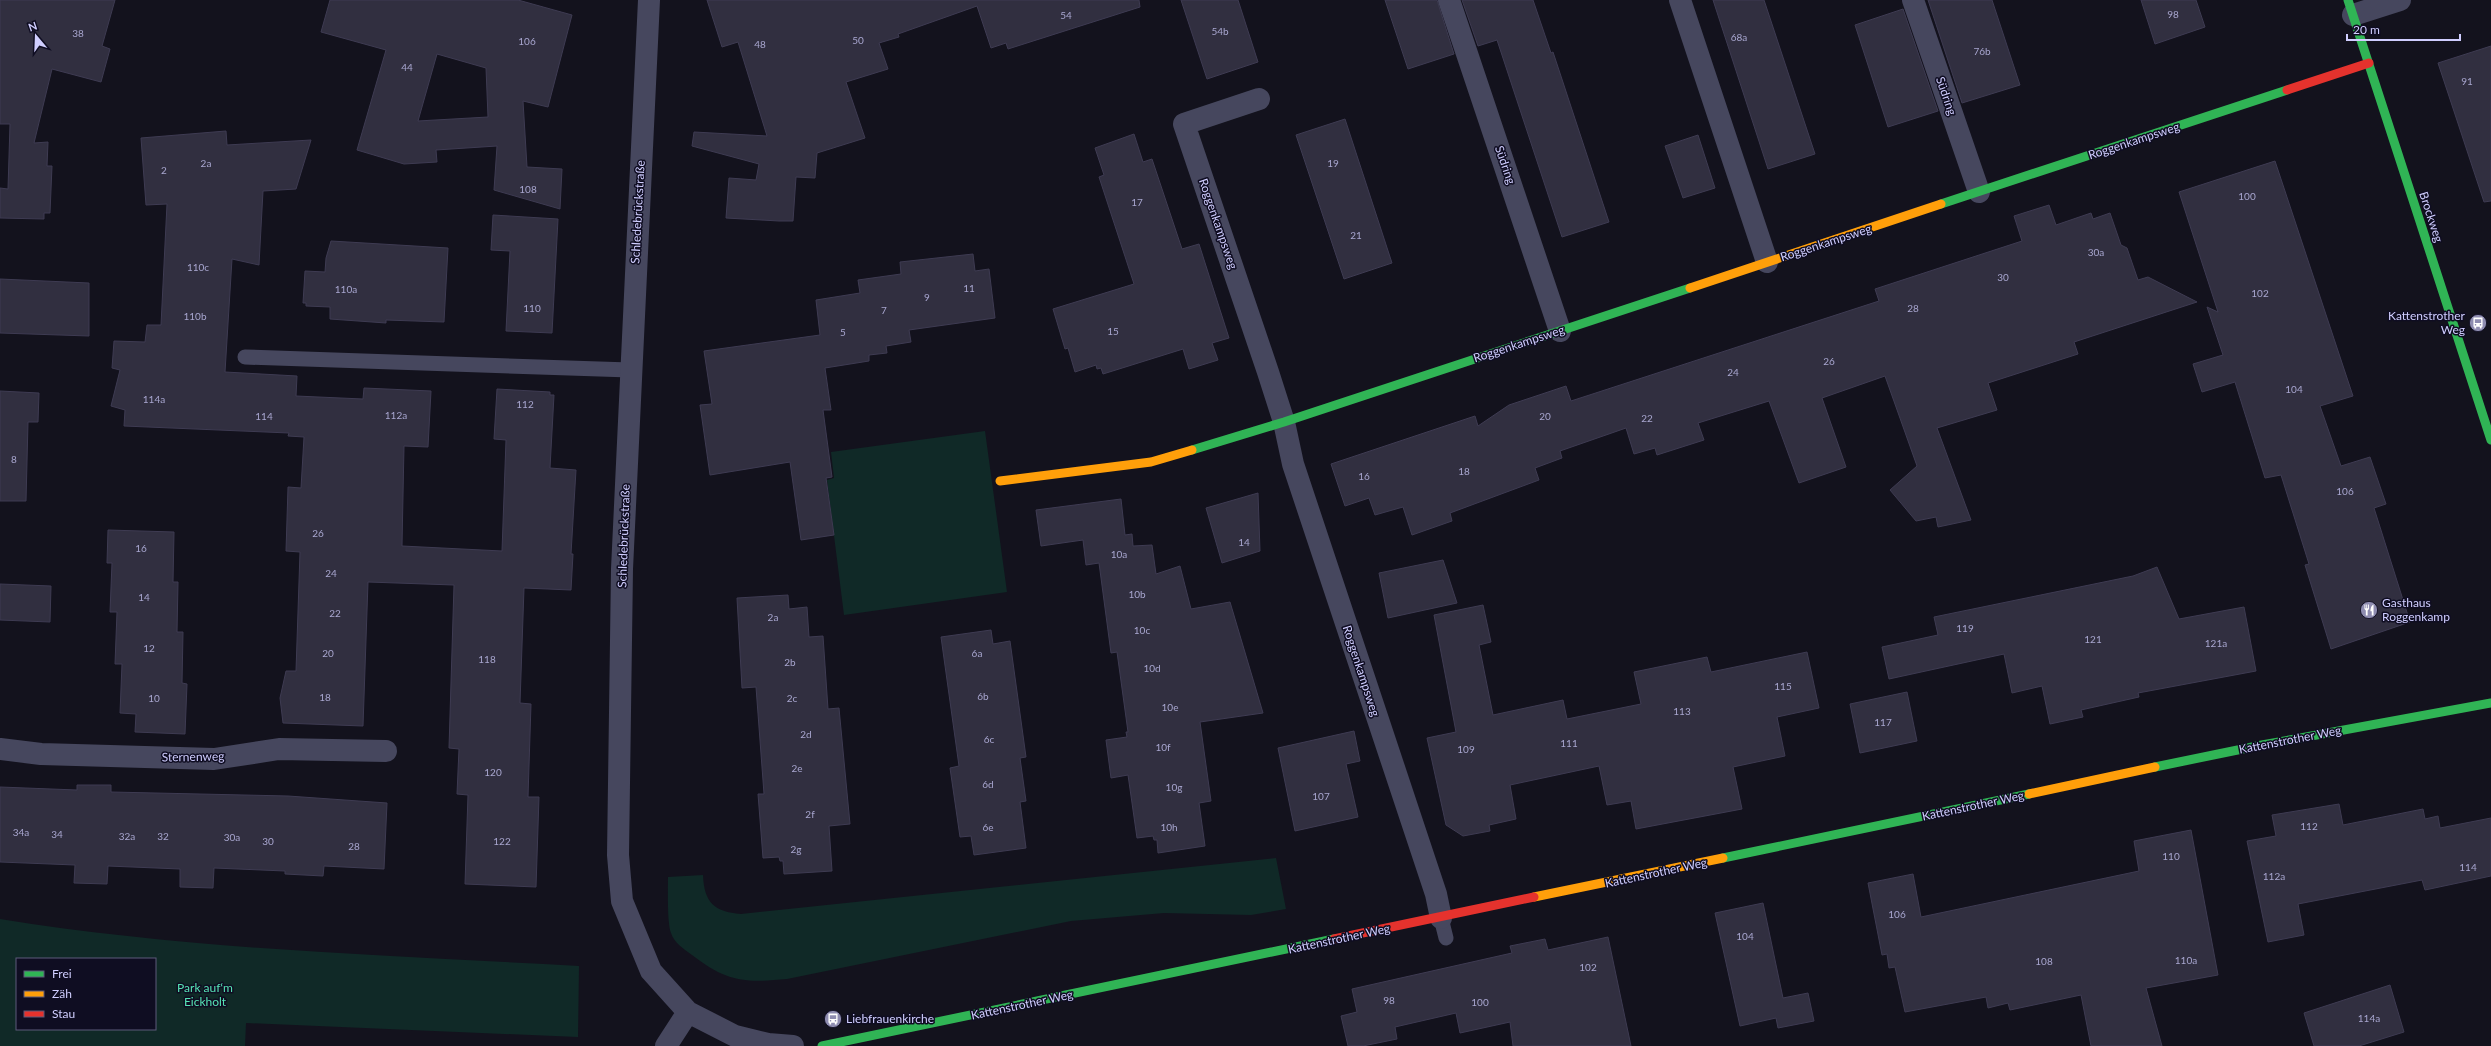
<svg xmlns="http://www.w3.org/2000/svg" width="2491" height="1046" font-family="Lato,sans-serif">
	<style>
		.green { fill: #102927; fill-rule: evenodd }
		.building { fill: #312f40; stroke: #3e3b52; fill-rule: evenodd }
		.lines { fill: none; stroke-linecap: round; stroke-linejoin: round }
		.lane { stroke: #46475e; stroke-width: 15 }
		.street { stroke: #46475e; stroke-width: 22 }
		.fast { stroke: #30b455; stroke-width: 9 }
		.slow { stroke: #ff9f0a; stroke-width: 9 }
		.jam { stroke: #e5322d; stroke-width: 9 }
		.labels { text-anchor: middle; stroke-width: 3; stroke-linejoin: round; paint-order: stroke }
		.number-label { font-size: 10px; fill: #a8a6cf }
		.street-label { font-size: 12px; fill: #d0ceff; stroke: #0f0d22 }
		.poi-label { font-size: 12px; fill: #d0ceff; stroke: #0f0d22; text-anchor: start }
		.park-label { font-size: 12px; fill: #56e3b5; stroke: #0f0d22 }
	</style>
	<rect width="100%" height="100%" fill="#13121d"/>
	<path class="green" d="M985,431L1007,592L844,615L827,480L834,478L831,452Z
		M1276,858L1286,909L1251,915L1164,913L1071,921L787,979C744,983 727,982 692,955C684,949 674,943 671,933C667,923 668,890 668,877L703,875C704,902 714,912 741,914Z
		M0,919C192,950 386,955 579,966L578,1037L246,1023L245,1046H0ZM17,959H155V1029H17Z"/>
	<path class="building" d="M0,0H115L102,46L110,49L101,82L52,69L34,143L48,142L47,166H52L50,213H44V219L0,218V188L8,189L10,124H0Z
		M330,0H518L572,15L548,107L523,101L527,167L562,169L560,209L494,190L497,146L436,150L437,162L404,164L357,150L386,50L321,32ZM437,54L486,68L488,117L418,121Z
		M707,0H1139L1140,7L1008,49L1006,43L991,48L977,6L898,34L899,37L879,43L888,69L846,82L865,138L817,153L815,178L796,177L793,221H779L726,218L729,178L756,180L759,164L692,146L694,132L767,136L738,42L722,47Z
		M1181,0H1238L1258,62L1207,79Z
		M1385,0H1437L1454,54L1408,69Z
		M1462,0H1533L1551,53L1553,52L1609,222L1562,237L1497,40L1478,46Z
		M1713,0H1764L1815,154L1768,169Z
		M1928,0H1992L2020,85L1962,103Z
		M2141,0H2196L2205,27L2155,44Z
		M1903,9L1938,111L1888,127L1855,25Z
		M2491,46V201L2484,202L2438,63Z
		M1345,119L1392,263L1344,279L1296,135Z
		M226,131L227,145L311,140L296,189L263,191L259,265L232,259L225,372L297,376L296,396L363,399L364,388L431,391L428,447L404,446L402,546L502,551L506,440L494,439L497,389L550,392V395H554L550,468L576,470L571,554H573L571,590L524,588L520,703L531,704L528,797H539L536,887L465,884L468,795L457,794L459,749L449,748L454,585L368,582L363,726L283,723L280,698L286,671H296L300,552L286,551L288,487L301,488L304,437L288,436L289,433L124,426L125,410L111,406L120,370L112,368L114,341L145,342L147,325H161L167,204L146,205L141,138Z
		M1134,134L1143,162L1152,159L1182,249L1199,244L1229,338L1212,343L1218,360L1189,369L1183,349L1103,374L1101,368L1097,369L1096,365L1075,372L1068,348L1065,349L1053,309L1134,284L1099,177L1104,175L1095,148Z
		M1698,135L1715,188L1683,198L1665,146Z
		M2275,161L2353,396L2320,406L2341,466L2370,457L2386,504L2374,508L2410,622L2331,649L2305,565L2309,564L2281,475L2265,478L2235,382L2202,392L2193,364L2223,355L2207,307L2218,312L2179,192Z
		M2049,205L2056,225L2091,213L2093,219L2110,213L2121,245L2127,248L2138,280L2148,277L2197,302L2074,342L2078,354L1988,383L1997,410L1937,428L1971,520L1938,527L1936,517L1916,521L1890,490L1917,466L1885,376L1822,398L1846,467L1799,483L1769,401L1698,423L1704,440L1657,455L1655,448L1634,454L1626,428L1560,451L1562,458L1535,468L1539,480L1450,513L1452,521L1412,535L1403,507L1375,515L1369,498L1345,506L1331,464L1475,416L1478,426L1509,405L1566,386L1571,401L1879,301L1875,289L2022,241L2014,216Z
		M493,215L558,219L552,333L506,331L510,251L491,250Z
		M331,241L448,248L444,322L386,320V323L330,319V307L306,306V303H303L305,271L325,272L326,258Z
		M973,254L975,271L989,269L995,318L909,330L911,342L886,346L887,353L869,355V361L825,368L831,410H823L832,477L826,478L834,535L801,540L790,462L710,475L700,405L712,404L704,351L820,335L816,300L860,293L858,280L901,274L900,262Z
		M0,279L89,283V336L0,333Z
		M0,391L39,393L38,422H28L26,501H0Z
		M1258,493L1260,551L1222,563L1206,508Z
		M1121,499L1125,535L1132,534L1133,546L1152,545L1156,574L1180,566L1191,609L1230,602L1263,713L1200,722L1211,801L1199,803L1205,846L1158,853L1157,840H1154L1153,836L1137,838L1128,775L1111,778L1106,740L1127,737L1126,732H1128L1117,652L1111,653L1099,563L1086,565L1083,540L1041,546L1036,510Z
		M108,530L174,532L173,582H178L177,632H183L182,683L187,684L185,734L135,732L136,714L120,713L122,664H115L117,612H110L112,563H107Z
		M1443,560L1457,603L1388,618L1379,573Z
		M2157,567L2179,619L2244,607L2256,671L2138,693L2139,697L2081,710L2083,717L2050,724L2042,686L2012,693L2004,654L1889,679L1882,647L1938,635L1934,617L2133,576Z
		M0,584L51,586L50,622L0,620Z
		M788,595L789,609L807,607L809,637L823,636L828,709L839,708L850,824L829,826L832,871L784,874L783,861H780L779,857L763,858L758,794H764L756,687L742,688L737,598Z
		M1483,605L1491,642L1479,645L1493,715L1563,700L1567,719L1641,704L1634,672L1707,657L1711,672L1807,652L1819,708L1777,717L1785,756L1733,767L1742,809L1636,829L1631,801L1607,805L1599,766L1510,785L1516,819L1489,825L1490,831L1463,836L1446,825L1427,738L1456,732L1434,615Z
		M991,630L993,644L1010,641L1026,757L1020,758L1026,801L1020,802L1026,848L974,855L971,836L960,837L950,768L959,766L941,637Z
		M1907,692L1917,741L1860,753L1850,704Z
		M1354,731L1360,761L1346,764L1358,817L1295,831L1278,748Z
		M77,785H111V792L288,796L387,803L384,869L324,866L323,876L285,874V871L214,868L213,888L180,887V869L108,866L107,884L74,883L75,865L0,862V787L77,790Z
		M2339,804L2343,825L2423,809L2425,819L2438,816L2440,828L2491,818V876L2425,890L2422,880L2298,904L2304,935L2268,942L2247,841L2276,836L2272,815Z
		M2191,830L2218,975L2146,988L2162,1046H2091L2081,995L2010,1010L2008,1003L1988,1008L1986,997L1905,1012L1895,967L1889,968L1887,954L1882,955L1868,883L1913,874L1921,917L2139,871L2134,841Z
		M1763,903L1783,998L1808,993L1814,1021L1778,1028L1776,1018L1740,1026L1715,913Z
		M1608,937L1631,1046H1513L1510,1022L1460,1033L1456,1013L1395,1027L1397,1039L1363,1046H1348L1341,1016L1357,1012L1352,989L1512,953L1510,946L1545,939L1548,950Z
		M2390,985L2404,1032L2359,1046H2314L2304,1013Z"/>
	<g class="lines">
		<path class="lane" d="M245,357L630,370
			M1441,918L1446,938"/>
		<path class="street" d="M649,0L622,569L618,855L622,901L651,971L688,1012L735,1036L768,1044L793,1046
			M1449,0L1560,331
			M1680,0L1767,262
			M1913,0L1979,192
			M2353,15L2400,0
			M1259,99L1184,124L1268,372L1284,422L1293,464L1436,894L1441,918
			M0,749L41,754L214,759L279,749L386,751
			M666,1046L688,1012"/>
		<path class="fast" d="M2348,0L2491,440
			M1941,204L2287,90
			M1192,450L1284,422L1690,288
			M2155,767L2262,745L2491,703
			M1723,858L2029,794
			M822,1046L1334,939"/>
		<path class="slow" d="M1690,288L1941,204
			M1000,481L1151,462L1192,450
			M2029,794L2155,767
			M1534,897L1723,858"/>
		<path class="jam" d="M2287,90L2369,63
			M1334,939L1534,897"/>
	</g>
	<defs>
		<symbol id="bus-disc" viewBox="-11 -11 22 22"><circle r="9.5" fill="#8e8cb0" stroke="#0f0d22"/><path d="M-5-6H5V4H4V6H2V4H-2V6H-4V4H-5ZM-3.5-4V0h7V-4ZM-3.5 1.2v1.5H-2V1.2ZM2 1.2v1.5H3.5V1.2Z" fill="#fff"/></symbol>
		<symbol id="restaurant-disc" viewBox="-11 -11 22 22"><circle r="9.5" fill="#8e8cb0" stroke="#0f0d22"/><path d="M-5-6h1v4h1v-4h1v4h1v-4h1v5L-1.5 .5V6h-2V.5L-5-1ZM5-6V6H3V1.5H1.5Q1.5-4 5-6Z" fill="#fff"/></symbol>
	</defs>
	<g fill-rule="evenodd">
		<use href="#bus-disc" x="2468" y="313" width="20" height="20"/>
		<use href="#restaurant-disc" x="2359" y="600" width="20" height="20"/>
		<use href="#bus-disc" x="823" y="1009" width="20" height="20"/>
	</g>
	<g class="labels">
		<g class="number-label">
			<text x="2173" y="18">98</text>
			<text x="1066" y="19">54</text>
			<text x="1220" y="35">54b</text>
			<text x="78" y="37">38</text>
			<text x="1739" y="41">68a</text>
			<text x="858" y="44">50</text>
			<text x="527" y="45">106</text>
			<text x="760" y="48">48</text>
			<text x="1982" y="55">76b</text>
			<text x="407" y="71">44</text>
			<text x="2467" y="85">91</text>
			<text x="206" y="167">2a</text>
			<text x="1333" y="167">19</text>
			<text x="164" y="174">2</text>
			<text x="528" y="193">108</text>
			<text x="2247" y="200">100</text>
			<text x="1137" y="206">17</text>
			<text x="1356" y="239">21</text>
			<text x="2096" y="256">30a</text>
			<text x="198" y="271">110c</text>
			<text x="2003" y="281">30</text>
			<text x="969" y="292">11</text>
			<text x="346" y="293">110a</text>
			<text x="2260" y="297">102</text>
			<text x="927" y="301">9</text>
			<text x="532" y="312">110</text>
			<text x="1913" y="312">28</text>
			<text x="884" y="314">7</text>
			<text x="195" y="320">110b</text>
			<text x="1113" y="335">15</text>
			<text x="843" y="336">5</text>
			<text x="1829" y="365">26</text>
			<text x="1733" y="376">24</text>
			<text x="2294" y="393">104</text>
			<text x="154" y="403">114a</text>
			<text x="525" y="408">112</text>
			<text x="396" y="419">112a</text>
			<text x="264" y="420">114</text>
			<text x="1545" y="420">20</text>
			<text x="1647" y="422">22</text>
			<text x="14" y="463">8</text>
			<text x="1464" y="475">18</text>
			<text x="1364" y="480">16</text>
			<text x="2345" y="495">106</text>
			<text x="318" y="537">26</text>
			<text x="1244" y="546">14</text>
			<text x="141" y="552">16</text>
			<text x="1119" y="558">10a</text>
			<text x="331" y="577">24</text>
			<text x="1137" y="598">10b</text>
			<text x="144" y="601">14</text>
			<text x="335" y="617">22</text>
			<text x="773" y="621">2a</text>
			<text x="1965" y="632">119</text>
			<text x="1142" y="634">10c</text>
			<text x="2093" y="643">121</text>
			<text x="2216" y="647">121a</text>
			<text x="149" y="652">12</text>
			<text x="328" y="657">20</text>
			<text x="977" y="657">6a</text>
			<text x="487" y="663">118</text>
			<text x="790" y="666">2b</text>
			<text x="1152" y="672">10d</text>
			<text x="1783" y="690">115</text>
			<text x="983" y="700">6b</text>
			<text x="325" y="701">18</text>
			<text x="154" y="702">10</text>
			<text x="792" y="702">2c</text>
			<text x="1170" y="711">10e</text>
			<text x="1682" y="715">113</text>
			<text x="1883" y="726">117</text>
			<text x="806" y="738">2d</text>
			<text x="989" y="743">6c</text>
			<text x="1569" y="747">111</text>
			<text x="1163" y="751">10f</text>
			<text x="1466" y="753">109</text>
			<text x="797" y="772">2e</text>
			<text x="493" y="776">120</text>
			<text x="988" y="788">6d</text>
			<text x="1174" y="791">10g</text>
			<text x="1321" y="800">107</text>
			<text x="810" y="818">2f</text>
			<text x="2309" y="830">112</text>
			<text x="988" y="831">6e</text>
			<text x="1169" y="831">10h</text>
			<text x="21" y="836">34a</text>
			<text x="57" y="838">34</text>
			<text x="127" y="840">32a</text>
			<text x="163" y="840">32</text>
			<text x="232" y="841">30a</text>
			<text x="268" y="845">30</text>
			<text x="502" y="845">122</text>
			<text x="354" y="850">28</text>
			<text x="796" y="853">2g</text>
			<text x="2171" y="860">110</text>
			<text x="2468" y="871">114</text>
			<text x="2274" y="880">112a</text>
			<text x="1897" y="918">106</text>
			<text x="1745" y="940">104</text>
			<text x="2186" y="964">110a</text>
			<text x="2044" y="965">108</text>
			<text x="1588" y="971">102</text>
			<text x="1389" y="1004">98</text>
			<text x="1480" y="1006">100</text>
			<text x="2369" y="1022">114a</text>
		</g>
		<g class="street-label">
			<text transform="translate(1946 96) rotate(71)" y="4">Südring</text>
			<text transform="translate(2134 141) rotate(-18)" y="4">Roggenkampsweg</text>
			<text transform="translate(1505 165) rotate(71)" y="4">Südring</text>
			<text transform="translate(638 212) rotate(-87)" y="4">Schledebrückstraße</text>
			<text transform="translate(2431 217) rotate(72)" y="4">Brockweg</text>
			<text transform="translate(1218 224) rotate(71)" y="4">Roggenkampsweg</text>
			<text transform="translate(1826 243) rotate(-18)" y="4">Roggenkampsweg</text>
			<text transform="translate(1519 344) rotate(-18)" y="4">Roggenkampsweg</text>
			<text transform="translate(624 536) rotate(-88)" y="4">Schledebrückstraße</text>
			<text transform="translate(1361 671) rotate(72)" y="4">Roggenkampsweg</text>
			<text transform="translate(2290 740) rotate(-11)" y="4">Kattenstrother Weg</text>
			<text transform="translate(193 757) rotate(-1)" y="4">Sternenweg</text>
			<text transform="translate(1973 806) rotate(-12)" y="4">Kattenstrother Weg</text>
			<text transform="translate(1656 873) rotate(-12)" y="4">Kattenstrother Weg</text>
			<text transform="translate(1339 939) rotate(-12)" y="4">Kattenstrother Weg</text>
			<text transform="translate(1022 1005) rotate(-12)" y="4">Kattenstrother Weg</text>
		</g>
		<g class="poi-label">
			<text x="2465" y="320" text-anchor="end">Kattenstrother<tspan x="2465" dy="14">Weg</tspan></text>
			<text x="2382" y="607">Gasthaus<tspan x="2382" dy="14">Roggenkamp</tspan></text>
			<text x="846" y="1023">Liebfrauenkirche</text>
		</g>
		<g class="park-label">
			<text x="205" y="992">Park auf‘m<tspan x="205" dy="14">Eickholt</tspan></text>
		</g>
	</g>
	<rect x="16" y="958" width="140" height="72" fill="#0f0d22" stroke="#5c5a7a"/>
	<rect x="24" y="971" width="20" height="6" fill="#30b455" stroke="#5c5a7a"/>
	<text x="52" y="978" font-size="12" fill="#d0ceff">Frei</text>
	<rect x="24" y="991" width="20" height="6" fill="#ff9f0a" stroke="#5c5a7a"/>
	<text x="52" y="998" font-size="12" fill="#d0ceff">Zäh</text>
	<rect x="24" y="1011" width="20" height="6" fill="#e5322d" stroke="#5c5a7a"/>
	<text x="52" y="1018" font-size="12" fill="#d0ceff">Stau</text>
	<g transform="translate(36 36) rotate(341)" stroke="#0f0d22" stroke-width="3" paint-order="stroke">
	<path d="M0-3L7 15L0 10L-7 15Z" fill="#d0ceff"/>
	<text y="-6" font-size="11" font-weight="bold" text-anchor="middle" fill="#d0ceff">N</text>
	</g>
	<path d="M2347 34v6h113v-6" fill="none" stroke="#d0ceff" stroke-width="2"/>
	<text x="2353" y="34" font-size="12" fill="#d0ceff" stroke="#0f0d22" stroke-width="3" paint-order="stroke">20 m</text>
</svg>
